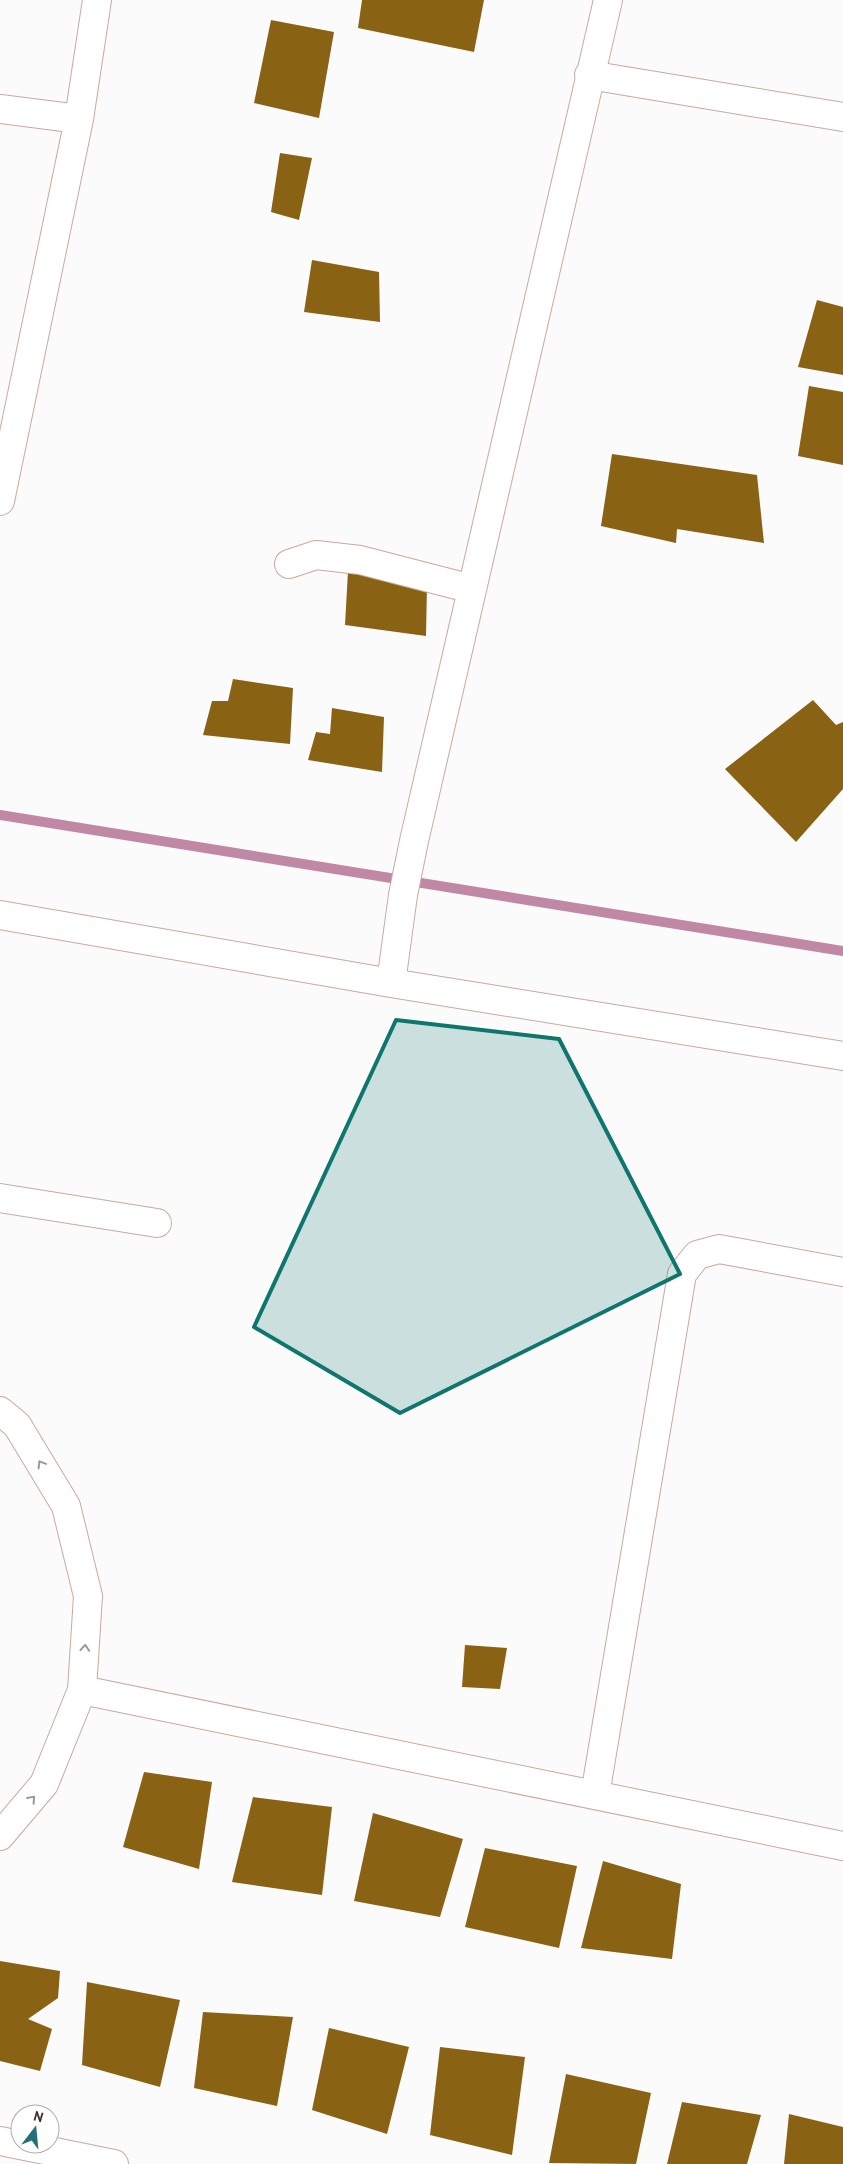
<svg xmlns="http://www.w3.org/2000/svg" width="843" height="2164" font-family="'PT Sans',sans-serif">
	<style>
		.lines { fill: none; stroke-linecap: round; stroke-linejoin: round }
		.stream { stroke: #c088a4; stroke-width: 10 }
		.building { fill: #896214 }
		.minor-casing { stroke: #c9aa9b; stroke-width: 30 }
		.minor { stroke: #fff; stroke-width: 28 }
		.oneway { stroke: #9e9895 }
		.marked { fill: #0f766e; fill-opacity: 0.2; stroke: #0f766e; stroke-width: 4; stroke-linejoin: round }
	</style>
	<rect width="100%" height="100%" fill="#fbfbfb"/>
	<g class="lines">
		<path class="stream" d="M0,815L843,951"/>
	</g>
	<path class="building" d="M362,0H484L474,52L358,28Z
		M271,20L334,32L319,118L254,103Z
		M280,153L312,158L299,220L271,212Z
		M312,260L379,272L380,322L304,312Z
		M817,300L843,307V375L798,367Z
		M809,386L843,392V465L798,456Z
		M612,454L757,475L764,543L677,529L676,543L601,526Z
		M348,571L427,586L426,636L345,625Z
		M233,679L293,688L290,744L203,735L212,701H228Z
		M813,700L836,725L843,722V789L796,842L725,769Z
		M332,708L384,717L382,772L308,760L316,732L330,734Z
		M465,1645L507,1648L500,1689L462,1687Z
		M144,1772L212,1782L199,1869L123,1847Z
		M253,1797L332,1807L322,1895L232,1882Z
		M373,1813L463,1839L440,1917L354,1901Z
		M485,1848L577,1866L559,1948L465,1927Z
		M603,1861L681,1884L672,1959L581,1948Z
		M0,1961L60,1971L58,1998L28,2019L52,2029L40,2071L0,2061Z
		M87,1982L180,2000L160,2087L82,2065Z
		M203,2012L293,2017L277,2106L194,2088Z
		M329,2028L409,2047L387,2134L312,2110Z
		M440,2047L525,2057L512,2155L430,2135Z
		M566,2074L651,2093L636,2164L549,2163Z
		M682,2102L761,2115L747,2164H667Z
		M789,2114L843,2127V2164H784Z"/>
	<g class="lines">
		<defs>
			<path id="minor" d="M589,75L843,117
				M0,109L79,119
				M0,501L79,119L97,0
				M289,564L316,555L360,560L472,589
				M0,915L391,983L843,1056
				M391,983L403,895L414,841L608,0
				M0,1198L157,1223
				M0,1411L17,1425L66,1506L88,1596L82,1690L44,1784L0,1836
				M82,1690L843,1846
				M595,1795L682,1274L697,1255L719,1249L843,1272
				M0,2141L114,2164"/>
		</defs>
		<use href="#minor" class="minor-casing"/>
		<use href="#minor" class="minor"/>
	</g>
	<defs><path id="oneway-chevron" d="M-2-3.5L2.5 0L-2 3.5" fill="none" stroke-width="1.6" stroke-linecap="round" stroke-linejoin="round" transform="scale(1.25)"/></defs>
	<g class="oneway">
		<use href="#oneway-chevron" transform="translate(41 1464) rotate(-121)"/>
		<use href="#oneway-chevron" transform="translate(85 1648) rotate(-86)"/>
		<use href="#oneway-chevron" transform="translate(32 1799) rotate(-49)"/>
	</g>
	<path class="marked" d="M396,1020L559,1039L680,1274L400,1413L254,1327Z"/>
	<g transform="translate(35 2129) rotate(16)"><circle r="24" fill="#ffffff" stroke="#b2adaa"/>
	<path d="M0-4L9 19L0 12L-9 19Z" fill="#256f78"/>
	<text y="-8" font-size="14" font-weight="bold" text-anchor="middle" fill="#3e312b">N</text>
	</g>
</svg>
